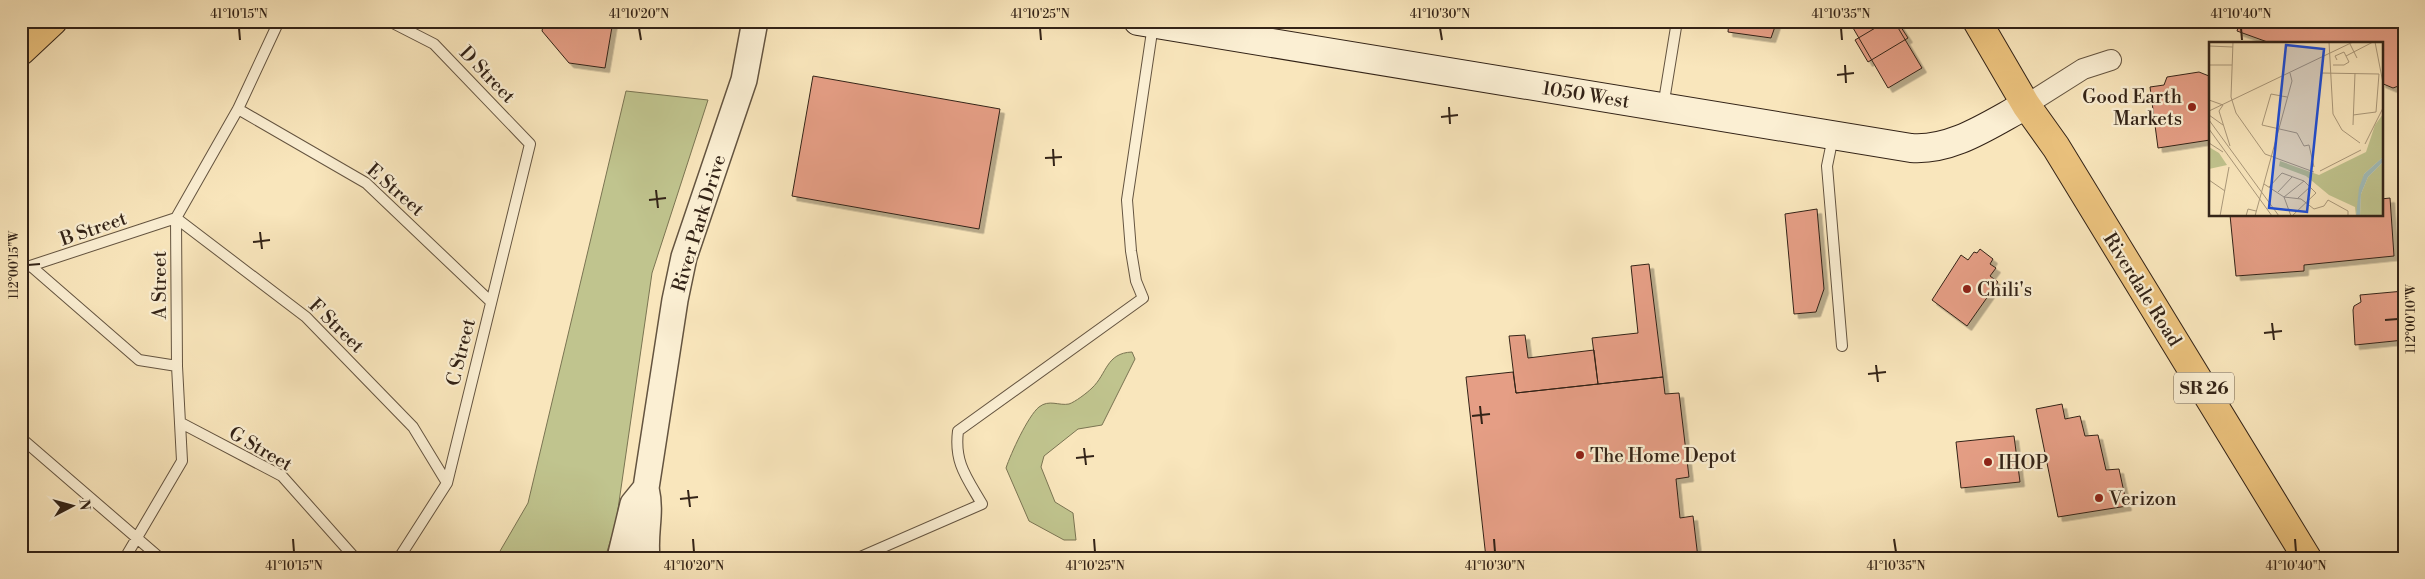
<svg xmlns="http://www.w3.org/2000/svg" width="2425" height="579" font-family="'Libre Bodoni',serif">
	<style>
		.green { fill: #c0c48e; stroke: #7a7452 }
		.building { fill: #e59e85; stroke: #332317; filter: url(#shadow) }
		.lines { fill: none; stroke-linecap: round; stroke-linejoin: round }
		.service-casing { stroke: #645440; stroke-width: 12 }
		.minor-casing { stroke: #645440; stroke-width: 22 }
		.tertiary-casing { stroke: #645440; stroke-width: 28 }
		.secondary-casing { stroke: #332317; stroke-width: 30 }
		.primary-casing { stroke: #332317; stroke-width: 30 }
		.motorway-casing { stroke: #332317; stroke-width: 30 }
		.service { stroke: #fbefd3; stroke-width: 10 }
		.minor { stroke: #fbefd3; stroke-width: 20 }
		.tertiary { stroke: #fbefd3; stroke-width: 25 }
		.secondary { stroke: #fbefd3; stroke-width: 28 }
		.primary { stroke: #ecc37e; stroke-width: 28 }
		.motorway { stroke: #ecc37e; stroke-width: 28 }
		.ticks { fill: none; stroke: #332317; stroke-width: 2 }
		.poi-dot { fill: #8f2418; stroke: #fbefd3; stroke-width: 2 }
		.labels { text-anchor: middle; stroke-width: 4.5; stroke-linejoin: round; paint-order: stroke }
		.shield { fill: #fbefd3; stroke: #6f604f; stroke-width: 1 }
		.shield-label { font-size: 18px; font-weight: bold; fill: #332317 }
		.street-label { font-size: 19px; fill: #332317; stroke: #fbefd3 }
		.poi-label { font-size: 19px; fill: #332317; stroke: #fbefd3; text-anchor: start }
		.inset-road { fill: none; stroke: #aa987a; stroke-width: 1 }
		.view { fill: #1d4ed8; fill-opacity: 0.15; stroke: #1d4ed8; stroke-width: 2.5 }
		.inset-edge { fill: none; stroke: #332317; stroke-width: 2.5 }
		.neatline { fill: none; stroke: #332317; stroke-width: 2 }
		.ticks-label { font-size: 12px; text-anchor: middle; fill: #332317 }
	</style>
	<defs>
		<filter id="shadow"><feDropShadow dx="4.5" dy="4.5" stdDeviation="0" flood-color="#0004"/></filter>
	</defs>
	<rect width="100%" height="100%" fill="#f9e6bc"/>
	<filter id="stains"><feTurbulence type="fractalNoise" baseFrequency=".004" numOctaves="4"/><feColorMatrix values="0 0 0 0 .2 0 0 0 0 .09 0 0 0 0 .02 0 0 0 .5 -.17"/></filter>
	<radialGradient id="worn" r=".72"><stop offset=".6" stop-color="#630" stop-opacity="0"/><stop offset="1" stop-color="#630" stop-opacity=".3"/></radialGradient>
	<path class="green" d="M626,91L708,100L652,273L616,523L605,558H496L528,503Z
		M1132,352L1135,359L1102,425L1078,429L1044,456L1041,467L1055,502L1073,513L1076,540H1064L1029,521L1006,468C1011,453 1028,416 1039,407C1049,399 1059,406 1069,404C1075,402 1087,393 1092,388C1107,374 1106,353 1132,352Z"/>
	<path class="building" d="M544,21H613L605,68L569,63L542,31Z
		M1729,21H1777L1771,38L1728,32Z
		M1849,21H1894L1922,68L1888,88Z
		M1887,21H1897L1908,38L1868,62L1855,40Z
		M2240,21H2404V84L2393,88L2381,83V44H2273L2237,31Z
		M2199,72L2209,76L2210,80V140L2158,148L2150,87L2164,85L2167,77Z
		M813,76L1000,109L979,229L792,196Z
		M2390,198L2394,256L2304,265V271L2236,276L2230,215H2381V199Z
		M1817,209L1824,289L1816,312L1794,314L1785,214Z
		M1980,249L1993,259L1990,264L1996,268L1990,276L1998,282L1967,326L1932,300L1961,255L1968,260L1974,252L1977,253Z
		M1649,264L1663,377L1598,384L1592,338L1638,333L1631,266Z
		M2404,291V340L2355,345L2353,310L2354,306L2361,302L2360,295Z
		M1525,335L1528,358L1594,350L1598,384L1516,393L1509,336Z
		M1513,372L1516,393L1663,377L1665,394L1679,393L1689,477L1676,479L1680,518L1693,516L1698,558H1486L1466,377Z
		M2062,404L2065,419L2080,416L2085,436L2098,435L2106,470L2119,469L2127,506L2058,517L2036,409Z
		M2014,436L2020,482L1961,488L1956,442Z"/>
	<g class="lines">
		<defs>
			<path id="service" d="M389,21L434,44L530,144L447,483L399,558
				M1663,107L1677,21
				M238,109L366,183L490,301
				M1833,137L1827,166L1842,346
				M32,267L139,360L177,366
				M21,269L176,218L306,317L413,427L447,483
				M181,423L282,476L355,558
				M21,438L160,558
				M125,558L182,461L177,366L176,218L238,109L279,21
				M858,558L982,504C967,478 954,463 958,431L1143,298L1136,281L1131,251L1127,200L1153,25"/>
			<path id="minor" d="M2026,105L2083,69L2111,60"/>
			<path id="tertiary" d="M620,558L633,504L646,488
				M647,558C644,531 652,515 646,488L675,300L684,257L744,80L755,21"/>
			<path id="secondary" d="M1138,21L1911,148C1953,151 1990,124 2026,105"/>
			<path id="primary" d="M1977,21L2026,105L2056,147L2307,558"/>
			<path id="motorway" d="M21,51L53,21"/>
		</defs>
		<use href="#service" class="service-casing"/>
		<use href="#minor" class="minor-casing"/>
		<use href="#tertiary" class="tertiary-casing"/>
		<use href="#secondary" class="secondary-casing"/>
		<use href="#primary" class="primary-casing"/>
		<use href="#motorway" class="motorway-casing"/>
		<use href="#service" class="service"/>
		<use href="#minor" class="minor"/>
		<use href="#tertiary" class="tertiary"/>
		<use href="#secondary" class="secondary"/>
		<use href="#primary" class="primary"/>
		<use href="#motorway" class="motorway"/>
	</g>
	<path class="ticks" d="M239,28L240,40M639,28L641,40M1040,28L1041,40M1440,28L1442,40M1841,28L1842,40M2241,28L2242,40M1845,65L1846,83M1837,75L1854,73M1449,107L1450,124M1441,117L1458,115M1053,149L1054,166M1045,158L1062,157M656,190L658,208M649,200L666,198M260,232L262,249M253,242L270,240M28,265L40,264M2385,320L2398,319M2272,323L2274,340M2264,333L2282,331M1876,365L1878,382M1868,374L1886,372M1480,406L1482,424M1472,416L1490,414M1084,448L1086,465M1076,458L1094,456M688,490L690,507M680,499L698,497M293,539L294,552M693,539L694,552M1094,539L1095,552M1494,539L1495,552M1894,539L1896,552M2295,539L2296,552"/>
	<g class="poi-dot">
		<circle cx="2192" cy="107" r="5"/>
		<circle cx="1967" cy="289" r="5"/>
		<circle cx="1580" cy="455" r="5"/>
		<circle cx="1988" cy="462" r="5"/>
		<circle cx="2099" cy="498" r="5"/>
	</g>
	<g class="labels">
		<rect class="shield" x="2174" y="372.5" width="60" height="31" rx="4"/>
		<g class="shield-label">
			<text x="2204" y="394">SR 26</text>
		</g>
		<g class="street-label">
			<text transform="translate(488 74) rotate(46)" y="7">D Street</text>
			<text transform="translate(1586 94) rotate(9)" y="7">1050 West</text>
			<text transform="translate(396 189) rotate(41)" y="7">E Street</text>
			<text transform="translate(698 223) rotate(-73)" y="7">River Park Drive</text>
			<text transform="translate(93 228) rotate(-19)" y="7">B Street</text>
			<text transform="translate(159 285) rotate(-90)" y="7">A Street</text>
			<text transform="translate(2143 289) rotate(58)" y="7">Riverdale Road</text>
			<text transform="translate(337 325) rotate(44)" y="7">F Street</text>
			<text transform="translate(460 352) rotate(-76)" y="7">C Street</text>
			<text transform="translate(261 448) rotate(30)" y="7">G Street</text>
		</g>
		<g class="poi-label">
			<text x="2182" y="103" text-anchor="end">Good Earth<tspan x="2182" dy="22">Markets</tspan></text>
			<text x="1977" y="296">Chili's</text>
			<text x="1590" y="462">The Home Depot</text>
			<text x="1998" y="469">IHOP</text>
			<text x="2109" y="505">Verizon</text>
		</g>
	</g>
	<g transform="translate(2209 42)">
		<rect width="174" height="174" fill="#f9e6bc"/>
		<path d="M174,72V115L155,132L147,174L146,165L120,153L97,134L70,124L71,119L110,133L157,110L166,83ZM0,105L10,111L18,123L0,127ZM174,120V174H151L152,152L159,135Z" fill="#c0c48e"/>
		<path d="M174,115V120L159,135L152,152L151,174H147L150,146L155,132Z" fill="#a1bdba"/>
		<path class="inset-road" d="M24,0L22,55L27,71L56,112L105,130M35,0H55M120,0L124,72L133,88L151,101M166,0L174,41M141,2L148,16M0,4L24,5M137,14L164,0M0,23H23M124,23H135L140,20L135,10L126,14L128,18M112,31L170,32L167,70L144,73M78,55L62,52L53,83L88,91L95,104L100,103L105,125M0,58L14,63L10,69L21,104M0,69L144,0M0,73L14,83M0,78L70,174M144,83L146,31M0,87L63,174M0,101L14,110M156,102L174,66M111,129L152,108M0,138L16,149M55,142L75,155L92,157L105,167L115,164L119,158L139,169V174M60,145L73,131L95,139L107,151L83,174M69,150L83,135M89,156L102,144M11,174L20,125M37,174L39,167L47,169M46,174L83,39L81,31M82,174L75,155L95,139"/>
		<path class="view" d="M77,3L115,7L98,170L60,166Z"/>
		<rect width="174" height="174" class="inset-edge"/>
	</g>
	<rect width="2425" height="579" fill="none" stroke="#f9e6bc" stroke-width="55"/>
	<g transform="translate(72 506) rotate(84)" stroke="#fbefd3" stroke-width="4" paint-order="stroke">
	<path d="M0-4L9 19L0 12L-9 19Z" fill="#332317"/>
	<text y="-8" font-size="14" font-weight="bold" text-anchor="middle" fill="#332317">N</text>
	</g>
	<rect x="28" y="28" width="2370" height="524" class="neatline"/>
	<g class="ticks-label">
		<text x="239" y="18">41°10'15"N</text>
		<text x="639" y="18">41°10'20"N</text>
		<text x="1040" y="18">41°10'25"N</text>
		<text x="1440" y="18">41°10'30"N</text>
		<text x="1841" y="18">41°10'35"N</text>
		<text x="2241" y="18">41°10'40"N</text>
		<text transform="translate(14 265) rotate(-90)" y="4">112°00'15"W</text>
		<text transform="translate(2411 319) rotate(-90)" y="4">112°00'10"W</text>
		<text x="294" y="570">41°10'15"N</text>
		<text x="694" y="570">41°10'20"N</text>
		<text x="1095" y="570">41°10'25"N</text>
		<text x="1495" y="570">41°10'30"N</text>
		<text x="1896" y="570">41°10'35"N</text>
		<text x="2296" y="570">41°10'40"N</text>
	</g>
	<rect width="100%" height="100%" filter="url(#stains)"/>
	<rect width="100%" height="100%" fill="url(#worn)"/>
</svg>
